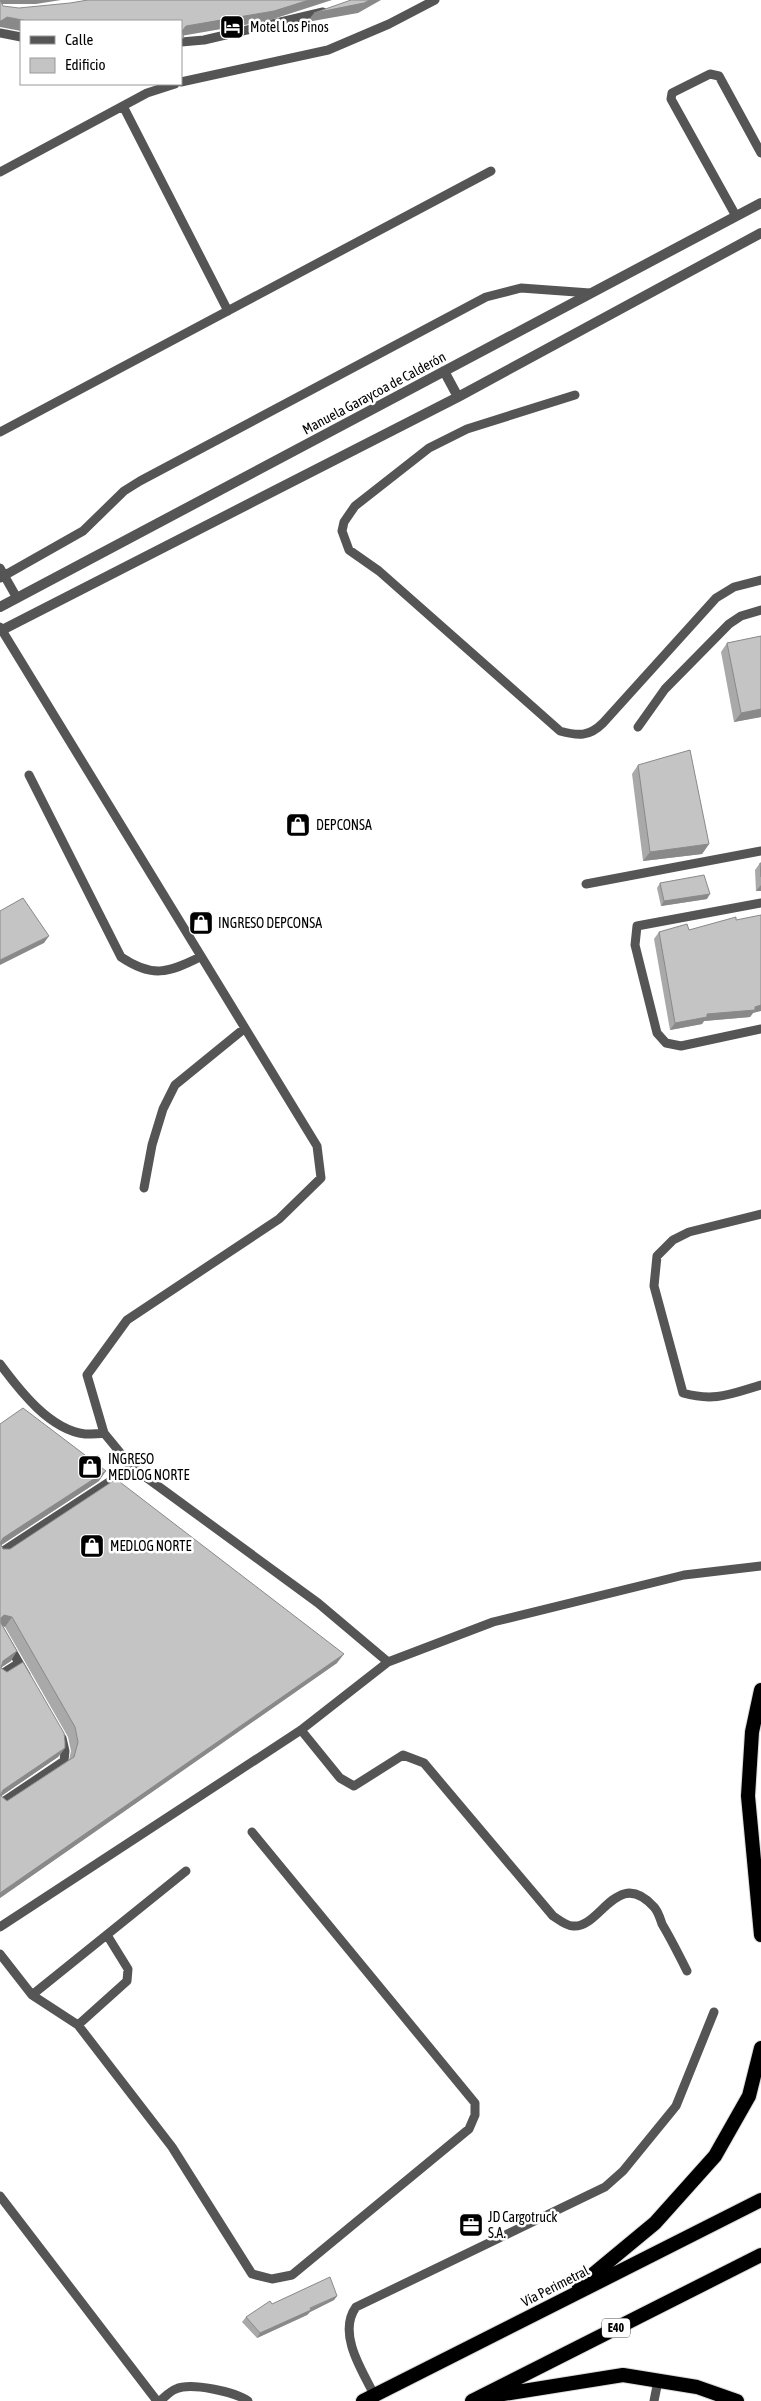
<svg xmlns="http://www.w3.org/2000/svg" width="761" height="2401" font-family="'Asap Condensed',sans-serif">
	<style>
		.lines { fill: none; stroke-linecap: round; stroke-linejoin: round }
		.trunk-casing { stroke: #dbdbdb; stroke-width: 16 }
		.service { stroke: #555; stroke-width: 9 }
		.tertiary { stroke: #555; stroke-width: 10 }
		.trunk { stroke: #000; stroke-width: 14 }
		.wall { fill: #a9a9a9; fill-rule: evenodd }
		.shaded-wall { fill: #898989 }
		.building { fill: #c4c4c4; stroke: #898989; fill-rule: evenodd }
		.labels { text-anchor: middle; stroke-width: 5; stroke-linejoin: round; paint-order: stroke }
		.shield { fill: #fff; stroke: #4c4c4c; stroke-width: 1 }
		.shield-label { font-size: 12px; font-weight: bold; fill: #000 }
		.poi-label { font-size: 14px; fill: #000; stroke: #fff; text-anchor: start }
		.street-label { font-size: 14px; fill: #000; stroke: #fff }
	</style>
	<rect width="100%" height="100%" fill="#fff"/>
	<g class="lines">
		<defs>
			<path id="trunk" d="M761,1690L752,1732L748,1796L761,1935
				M579,2286L655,2223L715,2156L749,2096L761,2048
				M491,2396L623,2375L697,2387L737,2401
				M363,2401L761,2200
				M472,2401L761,2255"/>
		</defs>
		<use href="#trunk" class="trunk-casing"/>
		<path class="service" d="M0,33L21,37
			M181,42L204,40L323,12
			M181,82L328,50L389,24L435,0
			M124,108L228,311
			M0,172L147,93L175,84
			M736,216L671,99L672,93L710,74L719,76L761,153
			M575,395L467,429L429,448L355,506L344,522L342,531L349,550L379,571L560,731C578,736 589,737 603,723L716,598L734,587L761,580
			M0,432L491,171
			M0,568L17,598
			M0,578L83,531L124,491L140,481L486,297L521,288L590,293
			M0,627L317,1146L321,1178L279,1219L127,1320L87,1375L104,1433L132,1467L318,1603L388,1662
			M638,727L665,689L729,624L741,616L761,610
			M29,775L121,957C152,978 168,973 200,957
			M586,884L761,851
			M761,903L637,926L635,945L657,1033L666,1043L681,1046L761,1029
			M144,1188L152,1145L163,1109L175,1085L245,1028
			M761,1214L689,1232L673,1240L657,1256L654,1286L683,1393C715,1402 730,1394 761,1385
			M0,1364C20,1391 50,1430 85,1434C91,1434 98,1434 104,1433
			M0,1553L132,1467
			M0,1630L26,1675
			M0,1675L19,1663
			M301,1730L340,1778L354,1786L403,1755L424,1763L553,1916C558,1919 566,1926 573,1926C600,1929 617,1866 654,1907C658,1911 660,1918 662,1924C671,1939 679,1955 687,1971
			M0,1804L64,1761L65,1751L62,1738
			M0,1927L301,1730L388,1662L493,1622L684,1575L761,1566
			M0,1954L32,1995L78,2025L172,2147L252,2274L272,2279L292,2275L469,2129L475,2115V2103L252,1832
			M32,1995L186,1871
			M78,2025L127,1981L128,1969L107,1935
			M0,2196L157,2401
			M375,2396C362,2371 337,2333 356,2307L605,2187L623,2171L676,2106L714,2012
			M160,2401C165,2397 170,2391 176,2389C191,2382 235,2392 248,2401
			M654,2401L658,2381"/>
		<path class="tertiary" d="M444,371L458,397
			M0,607L761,203
			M0,631L458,397L761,233"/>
		<use href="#trunk" class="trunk"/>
	</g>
	<path class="wall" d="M761,636V717L734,722L721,652L727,643Z
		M638,765L709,844L702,854L643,861L632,774Z
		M760,863H761V891H756L755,870Z
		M660,883L707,899L661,906L657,888Z
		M689,930L753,1013L750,1017L704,1021L702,1024L670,1030L654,939L659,932Z
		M0,1424L99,1481L1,1545L3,1549L337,1663L0,1898ZM3,1626L5,1627L68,1737L71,1751L69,1760L7,1801L1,1796L58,1757L65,1748L1,1668L2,1667L11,1661Z
		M337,2296L334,2300L310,2312L307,2315L257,2338L242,2322L246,2317L272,2304Z"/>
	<path class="shaded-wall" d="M0,0H61L36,4H0Z
		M309,0H332L267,21L181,36V31L186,26Z
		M370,0H381L358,13L307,22L314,13Z
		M7,17L28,21H21V31L0,27V21Z
		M761,709V717L734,722L741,713Z
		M709,844L702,854L643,861L650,852Z
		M761,885V891H756Z
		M710,894L707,899L661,906L664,901Z
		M49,936L44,943L0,965V960Z
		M761,1005V1011L753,1013L750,1017L704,1021L702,1024L670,1030L675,1023L707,1014Z
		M106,1471L99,1481L0,1546V1543L3,1538Z
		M4,1615L12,1617L5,1627L0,1625V1619Z
		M17,1651L11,1661L0,1668L3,1661Z
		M344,1654L337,1663L0,1898V1893Z
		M65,1748L58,1757L0,1797L3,1790Z
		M337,2296L334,2300L310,2312L307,2315L257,2338L260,2333Z"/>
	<path class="building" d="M0,0L3,6L19,8L70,3L88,0H309L274,11L186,26L182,31L184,38H181V21H28L7,17L1,21H0Z
		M351,0H370L364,3L314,13Z
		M761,636V709L741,713L727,643Z
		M690,750L709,844L650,852L638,765Z
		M760,863H761V877Z
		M704,875L710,894L664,901L660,883Z
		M23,898L49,936L0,960V911Z
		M761,915V1005L755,1007V1010L707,1014V1017L675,1023L659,932L687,924L689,930L736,917V920Z
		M23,1408L106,1471L3,1538L0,1543L3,1549H10L116,1479L344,1654L0,1893V1424ZM4,1615L12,1617L75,1727L78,1742L74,1757L7,1801L0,1795L3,1790L65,1748V1742L64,1733L23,1662L7,1672L1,1668L3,1661L17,1651L1,1623V1618Z
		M330,2277L337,2296L310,2308L311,2310L260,2333L246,2317L270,2301L272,2304Z"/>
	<defs>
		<symbol id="hotel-square" viewBox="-11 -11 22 22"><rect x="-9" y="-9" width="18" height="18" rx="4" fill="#000" stroke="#fff"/><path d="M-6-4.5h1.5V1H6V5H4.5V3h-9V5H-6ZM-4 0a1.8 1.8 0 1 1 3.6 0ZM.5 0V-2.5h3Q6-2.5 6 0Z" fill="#fff"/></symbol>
		<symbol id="shop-square" viewBox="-11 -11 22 22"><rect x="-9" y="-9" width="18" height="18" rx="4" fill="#000" stroke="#fff"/><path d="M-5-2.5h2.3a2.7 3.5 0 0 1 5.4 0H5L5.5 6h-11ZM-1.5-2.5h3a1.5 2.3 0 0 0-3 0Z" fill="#fff"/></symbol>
		<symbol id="office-square" viewBox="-11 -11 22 22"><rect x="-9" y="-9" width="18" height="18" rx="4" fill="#000" stroke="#fff"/><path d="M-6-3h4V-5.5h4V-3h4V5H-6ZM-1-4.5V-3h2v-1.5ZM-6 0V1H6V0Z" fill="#fff"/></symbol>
	</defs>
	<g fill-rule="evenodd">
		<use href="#hotel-square" x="218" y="13" width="28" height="28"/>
		<use href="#shop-square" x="284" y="811" width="28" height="28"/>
		<use href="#shop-square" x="187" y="909" width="28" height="28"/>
		<use href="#shop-square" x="76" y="1453" width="28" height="28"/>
		<use href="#shop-square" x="78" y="1532" width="28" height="28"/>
		<use href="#office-square" x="457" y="2211" width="28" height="28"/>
	</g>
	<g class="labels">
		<rect class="shield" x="602" y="2318.5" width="28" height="19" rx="4"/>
		<g class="shield-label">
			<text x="616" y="2332">E40</text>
		</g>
		<g class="poi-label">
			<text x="250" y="32">Motel Los Pinos</text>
			<text x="316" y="830">DEPCONSA</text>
			<text x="218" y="928">INGRESO DEPCONSA</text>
			<text x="108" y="1464">INGRESO<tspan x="108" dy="16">MEDLOG NORTE</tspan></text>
			<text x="110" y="1551">MEDLOG NORTE</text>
			<text x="488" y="2222">JD Cargotruck<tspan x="488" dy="16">S.A.</tspan></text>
		</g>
		<g class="street-label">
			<text transform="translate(374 393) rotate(-28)" y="5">Manuela Garaycoa de Calderón</text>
			<text transform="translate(555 2286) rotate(-27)" y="5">Vía Perimetral</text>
		</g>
	</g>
	<rect x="20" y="20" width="162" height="65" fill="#ffffff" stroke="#999999"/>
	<rect x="30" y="36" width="25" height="8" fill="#555555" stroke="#999999"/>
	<text x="65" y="45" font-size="15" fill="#000000">Calle</text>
	<rect x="30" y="58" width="25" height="15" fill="#c4c4c4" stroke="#999999"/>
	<text x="65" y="70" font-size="15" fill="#000000">Edificio</text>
</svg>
